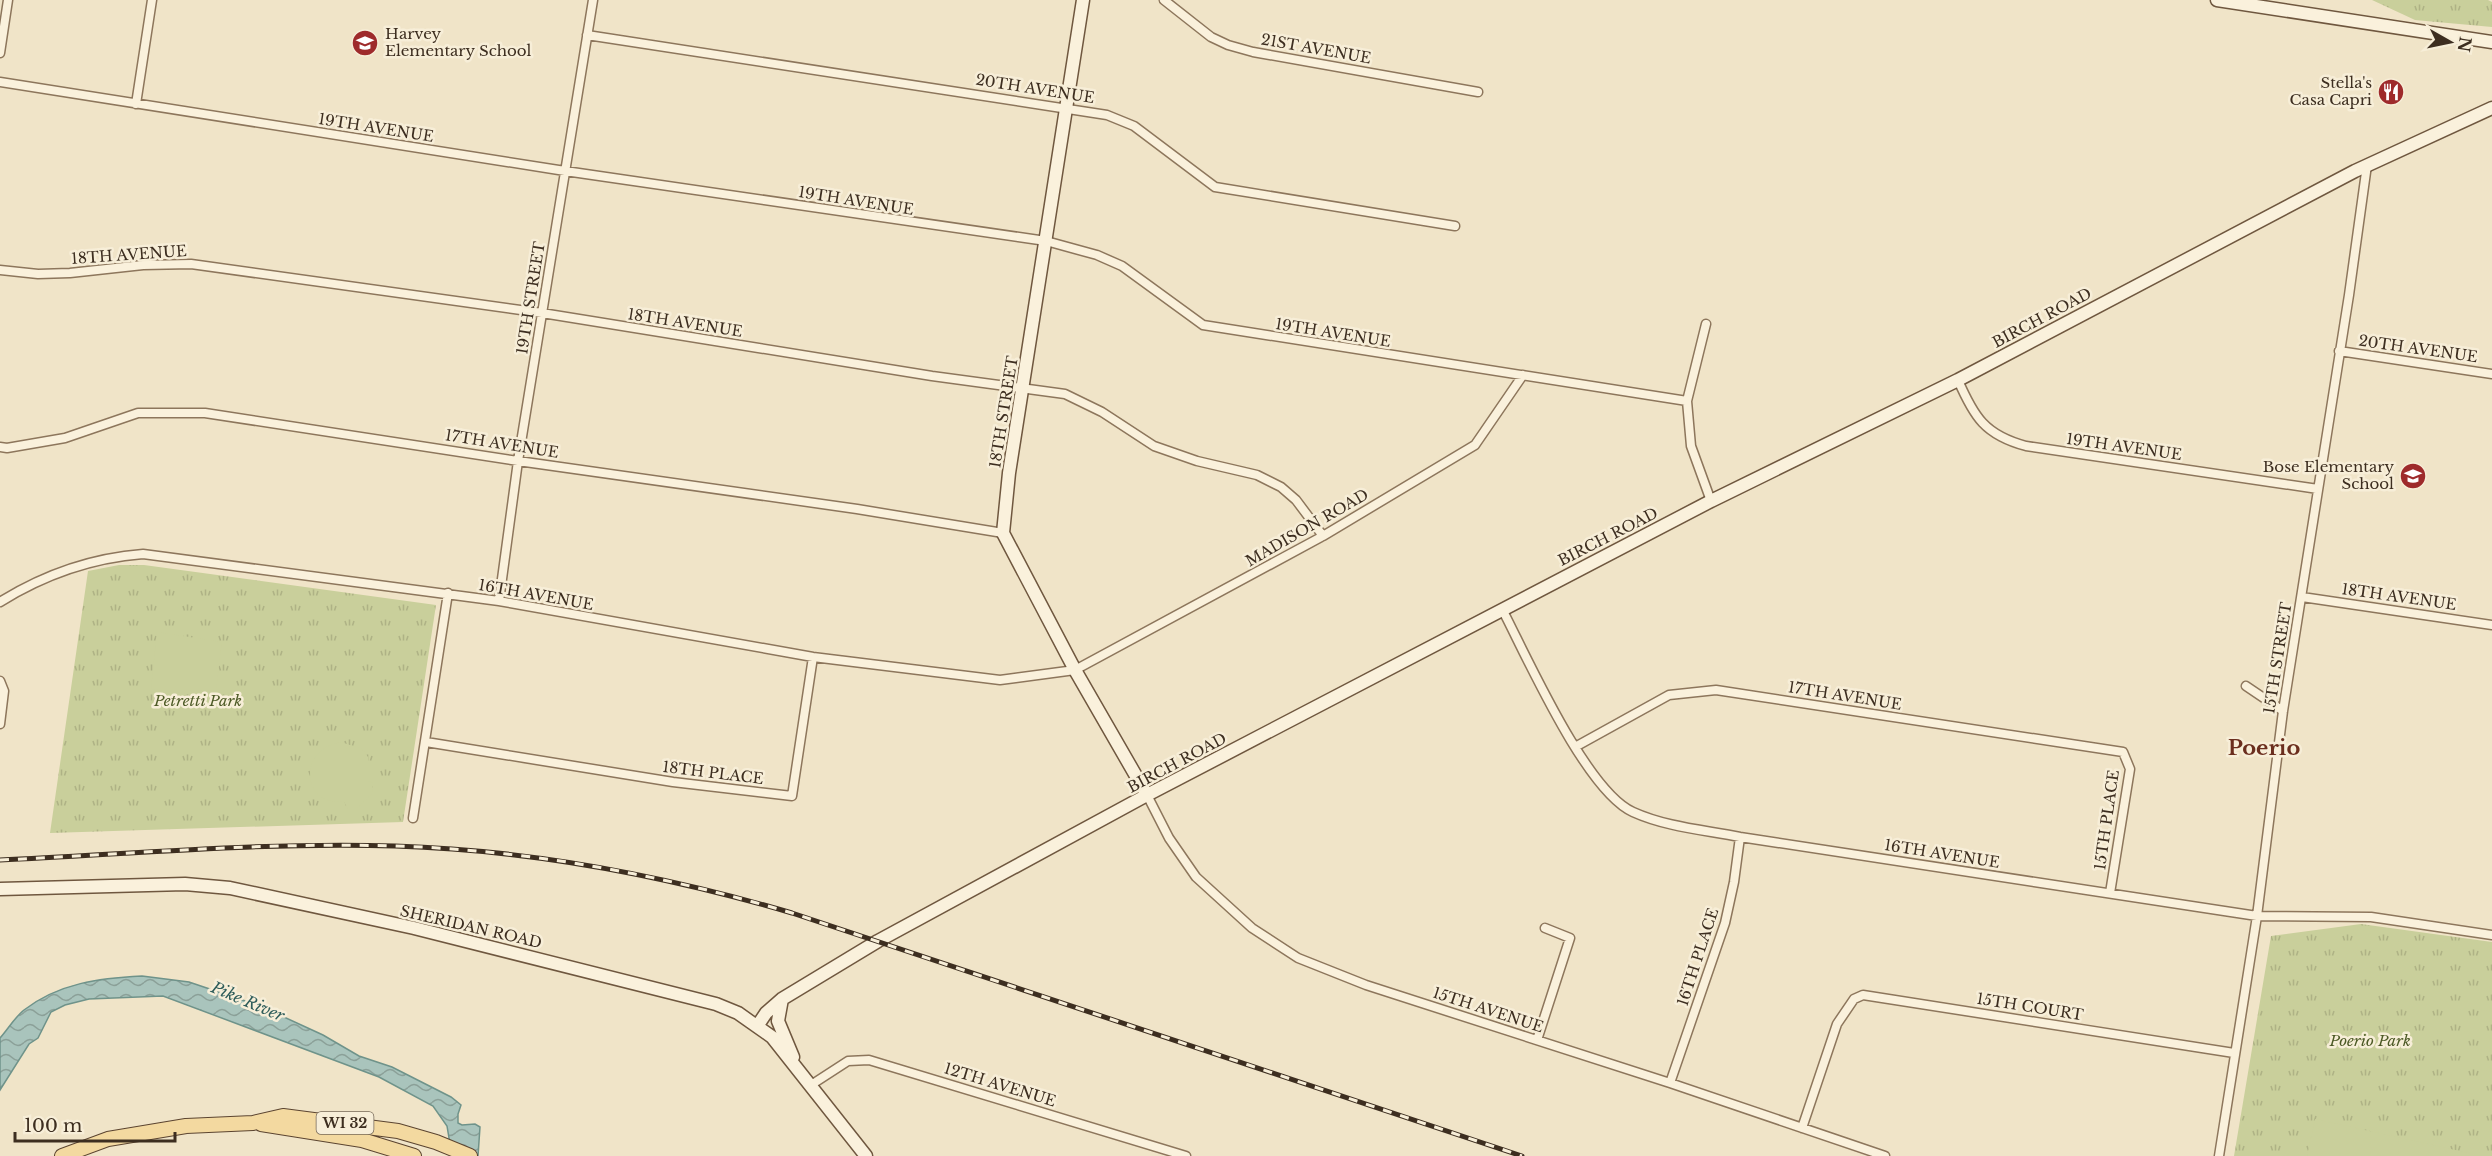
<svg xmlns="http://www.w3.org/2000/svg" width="2492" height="1156" font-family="'Libre Baskerville',serif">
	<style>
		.grass { fill: url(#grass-tufts) }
		.pitch { fill: #c9cf9b }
		.water { fill: url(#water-waves); stroke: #6f938a; stroke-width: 1.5 }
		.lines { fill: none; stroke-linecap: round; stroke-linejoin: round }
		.street-casing { stroke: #8d765c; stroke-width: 11 }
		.secondary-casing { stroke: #6f573f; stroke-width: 15 }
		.primary-casing { stroke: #5b4430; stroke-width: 16 }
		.street { stroke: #faf1dc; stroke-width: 8 }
		.secondary { stroke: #faf1dc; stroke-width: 12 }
		.primary { stroke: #f3d9a0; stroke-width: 14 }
		.rail-casing { stroke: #3d2e20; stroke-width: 5 }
		.rail { stroke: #f7eed8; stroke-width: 3; stroke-dasharray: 9; stroke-linecap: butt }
		.labels { text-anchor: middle; stroke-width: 5; stroke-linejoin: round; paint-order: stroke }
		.shield { fill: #f7eed8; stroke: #756857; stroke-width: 1.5 }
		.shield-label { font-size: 14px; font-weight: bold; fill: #3d2e20 }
		.poi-label { font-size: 15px; fill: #3d2e20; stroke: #f7eed8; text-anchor: end }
		.street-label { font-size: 15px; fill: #3d2e20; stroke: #f7eed8 }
		.park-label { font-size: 15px; font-style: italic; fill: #4d5a26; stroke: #f7eed8 }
		.water-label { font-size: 16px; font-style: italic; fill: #2f5d5a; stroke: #f7eed8 }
		.district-label { font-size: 21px; font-weight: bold; fill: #6b2e1e; stroke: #f7eed8 }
	</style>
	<defs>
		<pattern id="grass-tufts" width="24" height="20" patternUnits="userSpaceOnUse" patternTransform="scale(1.5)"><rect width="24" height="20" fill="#c9cf9b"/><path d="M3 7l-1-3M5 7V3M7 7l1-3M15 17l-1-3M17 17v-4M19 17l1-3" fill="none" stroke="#aeb285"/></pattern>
		<pattern id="water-waves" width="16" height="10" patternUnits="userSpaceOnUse" patternTransform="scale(1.5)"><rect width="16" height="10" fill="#a9c4bc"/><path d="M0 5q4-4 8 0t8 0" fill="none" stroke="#8ba098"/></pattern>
	</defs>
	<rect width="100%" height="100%" fill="#f0e4c8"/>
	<path class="grass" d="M2372,0H2488L2492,2V27L2415,20Z
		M119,565H144L436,605L403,822L50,833L88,571Z
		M2361,924L2492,942V1156H2234L2271,936Z"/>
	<path class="pitch" d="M157,632L222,642L215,697L151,689Z
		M341,742L362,749L368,757V781L373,783L372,794L356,809H348L344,802C338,801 331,802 325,799C309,793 305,768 317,755C323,747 332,744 341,742Z
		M2315,1119L2469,1153V1156H2307Z"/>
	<path class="water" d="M142,976L189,982L260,1006L323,1035L359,1056L392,1067L451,1097L461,1105L458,1114V1123L462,1125L475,1124L480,1127L478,1156H452L447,1126L433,1106L379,1077L163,996L89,999L65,1005L51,1012L38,1038L29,1044L0,1090V1038C8,1029 15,1017 24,1010C59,983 100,978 142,976Z"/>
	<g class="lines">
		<defs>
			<path id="street" d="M1164,0L1211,37L1228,45L1253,52L1478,92
				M587,35L1107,115L1134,126L1215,187L1455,226
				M0,53L8,0
				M0,82L565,171L1046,241L1097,255L1122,266L1203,325L1687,401
				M136,104L152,0
				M0,270L38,274L70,273L143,265L191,264L542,313L932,376L1065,394L1102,412L1154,446L1197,461L1257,475L1281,487L1296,500L1323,536
				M1706,324L1687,401L1691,446L1711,501
				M2339,351L2492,374
				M1958,380C1974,417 1985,435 2026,446L2318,489
				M0,447L7,448L65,438L138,413H205L518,461L857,509L1003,533
				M2302,597L2492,625
				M499,601L518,461L593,0
				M0,602C45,574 91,558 143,554L499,601L813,657L1000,680L1075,670L1323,536L1475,445L1523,375
				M1502,609C1527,657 1586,791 1633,812C1666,827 1705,830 1740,837L2257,916L2371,917L2492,935
				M0,681L4,691L0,724
				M2246,686L2283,711
				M426,742L673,782L792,796L813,657
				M1575,747L1669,695L1716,690L2123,752L2130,769L2110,893
				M1147,795L1169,838L1196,877L1252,928L1298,958L1366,985L1670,1083L1885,1156
				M413,818L448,593
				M1537,1040L1570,938L1545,928
				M1670,1083L1725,923L1734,882L1740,837
				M811,1085L848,1061L869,1060L1186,1156
				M1802,1128L1837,1024L1854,999L1863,995L2234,1053
				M2219,1156L2257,916L2283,711L2349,295L2367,165"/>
			<path id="secondary" d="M1083,0L1009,473L1003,533L1075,670L1147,795
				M2217,0L2492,42
				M0,889L185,884L230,888L414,928L716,1004L738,1013L772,1037L866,1156
				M782,999L778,1021L793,1057
				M758,1025L766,1013L782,999L878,941L1147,795L1711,501L1958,380L2355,171L2492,108"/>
			<path id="primary" d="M261,1124L362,1140L414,1156
				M62,1156L108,1139L186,1126L253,1123L283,1116L398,1131L436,1142L470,1156"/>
		</defs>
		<use href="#street" class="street-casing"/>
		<use href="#secondary" class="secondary-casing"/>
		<use href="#primary" class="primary-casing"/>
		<use href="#street" class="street"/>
		<use href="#secondary" class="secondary"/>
		<use href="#primary" class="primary"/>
		<defs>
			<path id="rail" d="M0,860C131,854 264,842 395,846C530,850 663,875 792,913L1522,1156"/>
		</defs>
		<use href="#rail" class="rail-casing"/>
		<use href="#rail" class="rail"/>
	</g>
	<defs>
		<symbol id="school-disc" viewBox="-11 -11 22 22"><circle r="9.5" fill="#9e2a2b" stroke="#f7eed8"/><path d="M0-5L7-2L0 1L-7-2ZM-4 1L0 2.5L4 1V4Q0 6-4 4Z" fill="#fff"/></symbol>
		<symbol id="restaurant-disc" viewBox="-11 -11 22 22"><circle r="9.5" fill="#9e2a2b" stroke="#f7eed8"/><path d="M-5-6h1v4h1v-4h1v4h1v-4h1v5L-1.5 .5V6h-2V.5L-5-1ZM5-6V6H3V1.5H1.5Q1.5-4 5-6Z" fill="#fff"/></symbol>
	</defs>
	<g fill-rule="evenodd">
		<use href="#school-disc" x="350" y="28" width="30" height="30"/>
		<use href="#restaurant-disc" x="2376" y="77" width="30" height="30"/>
		<use href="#school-disc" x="2398" y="461" width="30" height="30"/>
	</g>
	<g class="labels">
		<rect class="shield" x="316.5" y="1112" width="57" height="22" rx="4.5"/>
		<g class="shield-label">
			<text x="345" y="1128">WI 32</text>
		</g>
		<g class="poi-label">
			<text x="385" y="39" text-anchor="start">Harvey<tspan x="385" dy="17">Elementary School</tspan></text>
			<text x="2372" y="88">Stella's<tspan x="2372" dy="17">Casa Capri</tspan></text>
			<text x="2394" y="472">Bose Elementary<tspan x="2394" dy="17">School</tspan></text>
		</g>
		<g class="street-label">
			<text transform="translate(1316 49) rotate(10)" y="5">21ST AVENUE</text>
			<text transform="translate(1035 89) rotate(9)" y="5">20TH AVENUE</text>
			<text transform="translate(376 128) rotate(9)" y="5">19TH AVENUE</text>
			<text transform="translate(856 201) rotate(9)" y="5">19TH AVENUE</text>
			<text transform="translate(129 255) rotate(-4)" y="5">18TH AVENUE</text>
			<text transform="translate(531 298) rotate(-81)" y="5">19TH STREET</text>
			<text transform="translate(2042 318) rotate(-28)" y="5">BIRCH ROAD</text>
			<text transform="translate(685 323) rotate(9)" y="5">18TH AVENUE</text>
			<text transform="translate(1333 333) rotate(9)" y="5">19TH AVENUE</text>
			<text transform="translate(2418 349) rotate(8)" y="5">20TH AVENUE</text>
			<text transform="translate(1004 412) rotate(-81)" y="5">18TH STREET</text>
			<text transform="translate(502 444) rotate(9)" y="5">17TH AVENUE</text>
			<text transform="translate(2124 447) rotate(8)" y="5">19TH AVENUE</text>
			<text transform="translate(1307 528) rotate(-30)" y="5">MADISON ROAD</text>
			<text transform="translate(1608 537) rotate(-27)" y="5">BIRCH ROAD</text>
			<text transform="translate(536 595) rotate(10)" y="5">16TH AVENUE</text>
			<text transform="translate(2399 597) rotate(8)" y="5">18TH AVENUE</text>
			<text transform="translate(2278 658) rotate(-81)" y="5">15TH STREET</text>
			<text transform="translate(1845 696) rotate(9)" y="5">17TH AVENUE</text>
			<text transform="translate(1177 763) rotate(-28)" y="5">BIRCH ROAD</text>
			<text transform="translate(713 773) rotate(7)" y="5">18TH PLACE</text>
			<text transform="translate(2107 820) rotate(-82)" y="5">15TH PLACE</text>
			<text transform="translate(1942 854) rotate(9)" y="5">16TH AVENUE</text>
			<text transform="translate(471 927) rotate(13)" y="5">SHERIDAN ROAD</text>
			<text transform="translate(1698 957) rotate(-72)" y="5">16TH PLACE</text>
			<text transform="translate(2030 1007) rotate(9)" y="5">15TH COURT</text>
			<text transform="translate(1488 1010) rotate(18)" y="5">15TH AVENUE</text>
			<text transform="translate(1000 1085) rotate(17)" y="5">12TH AVENUE</text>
		</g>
		<g class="park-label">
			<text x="198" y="706">Petretti Park</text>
			<text x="2370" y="1046">Poerio Park</text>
		</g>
		<g class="water-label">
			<text transform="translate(248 1001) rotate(23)" y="6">Pike River</text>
		</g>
		<g class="district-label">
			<text x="2264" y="755">Poerio</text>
		</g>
	</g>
	<g transform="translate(2450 42) rotate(99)" stroke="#f7eed8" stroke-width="4.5" paint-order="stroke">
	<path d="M0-4.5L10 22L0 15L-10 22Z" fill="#3d2e20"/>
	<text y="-9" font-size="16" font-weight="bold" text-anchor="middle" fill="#3d2e20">N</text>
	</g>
	<path d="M15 1132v9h160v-9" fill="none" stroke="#3d2e20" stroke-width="3"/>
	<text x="24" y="1132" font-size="18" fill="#3d2e20" stroke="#f7eed8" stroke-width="4.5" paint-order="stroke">100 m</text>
</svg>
